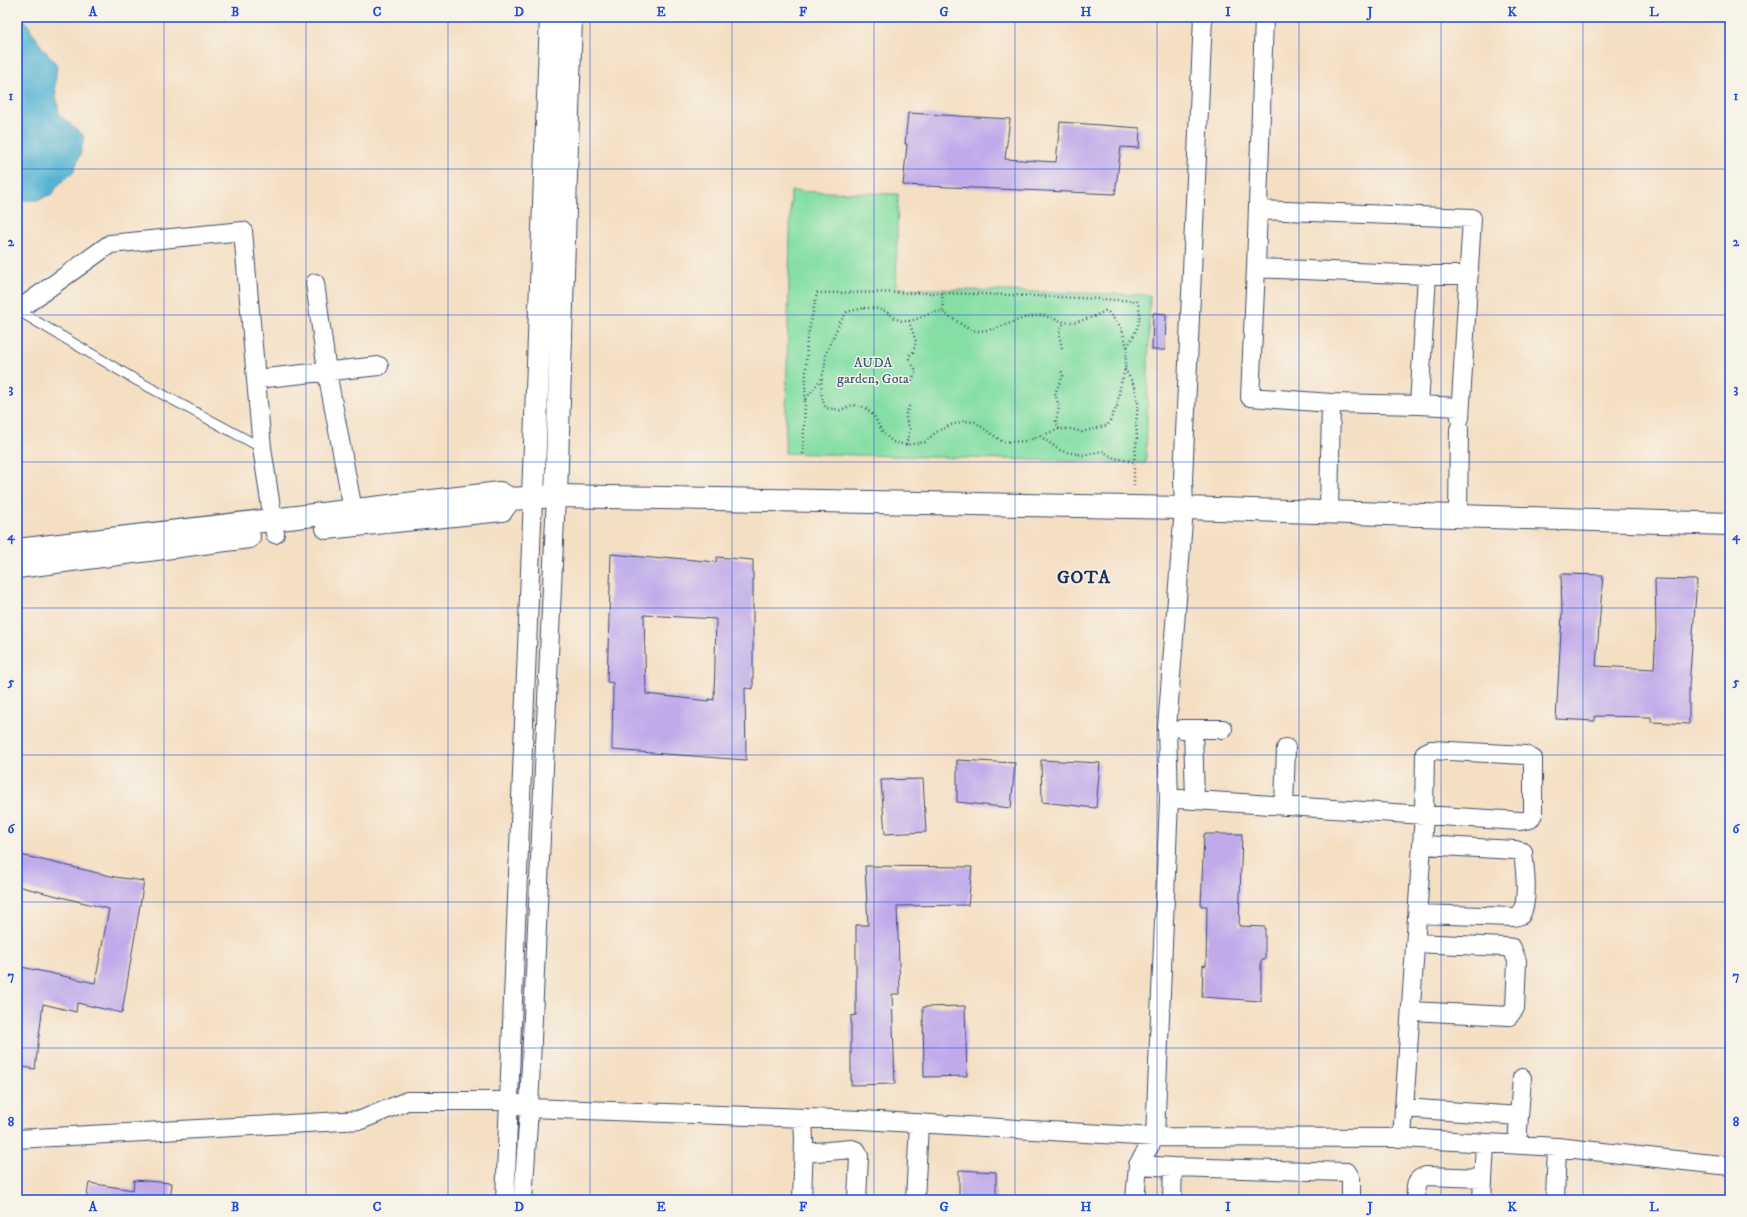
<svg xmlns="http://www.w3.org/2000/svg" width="1747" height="1217" font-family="'IM FELL DW Pica',serif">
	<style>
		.green { fill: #85dfa5; stroke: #508782 }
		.water { fill: #54b4d3; stroke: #387298 }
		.building { fill: #c0aaea; fill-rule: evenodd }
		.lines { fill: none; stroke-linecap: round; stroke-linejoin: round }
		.service-casing { stroke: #3c496d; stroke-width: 11 }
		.minor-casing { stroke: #3c496d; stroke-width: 20 }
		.tertiary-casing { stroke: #3c496d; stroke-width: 24 }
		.path { stroke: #3c496d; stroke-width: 2.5; stroke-dasharray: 1 3; stroke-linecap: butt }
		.service { stroke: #fff; stroke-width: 9 }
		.minor { stroke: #fff; stroke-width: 18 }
		.tertiary { stroke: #fff; stroke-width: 22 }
		.grid { fill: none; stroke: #1d4ed8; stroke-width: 1; stroke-opacity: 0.55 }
		.labels { text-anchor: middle; stroke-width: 3; stroke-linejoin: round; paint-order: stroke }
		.park-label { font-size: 14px; fill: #365b70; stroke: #f7f3e8 }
		.district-label { font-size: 18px; font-weight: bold; letter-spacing: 1px; fill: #1b2f5e; stroke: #f7f3e8 }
		.neatline { fill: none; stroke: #1d4ed8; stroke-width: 1.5 }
		.grid-label { font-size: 13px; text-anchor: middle; font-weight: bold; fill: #1d4ed8 }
	</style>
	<rect width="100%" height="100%" fill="#f7f3e8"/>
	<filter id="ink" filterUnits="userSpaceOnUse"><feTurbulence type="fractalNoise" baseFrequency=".025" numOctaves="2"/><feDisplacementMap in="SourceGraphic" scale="8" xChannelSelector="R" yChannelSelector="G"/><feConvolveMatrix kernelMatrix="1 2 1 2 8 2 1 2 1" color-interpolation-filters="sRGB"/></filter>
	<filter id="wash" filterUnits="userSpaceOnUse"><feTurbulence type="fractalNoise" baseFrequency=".012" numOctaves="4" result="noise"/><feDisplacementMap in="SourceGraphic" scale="16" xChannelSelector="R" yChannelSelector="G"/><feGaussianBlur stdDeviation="0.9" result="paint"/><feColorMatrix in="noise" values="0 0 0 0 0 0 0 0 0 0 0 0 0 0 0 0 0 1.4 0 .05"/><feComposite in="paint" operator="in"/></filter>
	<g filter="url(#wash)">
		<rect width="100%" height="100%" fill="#f4dfc3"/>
		<path class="green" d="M791,191L898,194L896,288L1150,295L1146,463L785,453Z"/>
		<path class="water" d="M17,17H23L41,46L57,65L55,86L59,115L84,136L80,155L73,173L60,183L52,194L37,200H17Z"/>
		<g id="blocks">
			<path class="building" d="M908,113L1010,119L1005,159L1056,162L1060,122L1140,128L1139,148L1121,147L1115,194L903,185L907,144H905Z
				M1153,313L1166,314L1165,350H1152Z
				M611,554L663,559V557L716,562L717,557L753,560V689L745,688L746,760L612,750L613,683L607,682ZM644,615L716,619L714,700L709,699V701L646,694Z
				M1561,574L1603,575L1596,666L1654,669L1656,629L1655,579L1697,580L1689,686V724L1651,722V717L1595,716V721L1556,719L1562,614Z
				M957,760L1015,763L1011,808L957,802Z
				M1041,760L1100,763L1096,808L1042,802Z
				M923,779L926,832L885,834L881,780Z
				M1204,834H1242L1239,926L1265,927V960H1261V1001L1202,997L1203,965L1206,966L1207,906H1201Z
				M21,855L115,877L144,881L122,1013L77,1003L76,1012L43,1004L35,1069L17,1066V966L95,983L109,909L17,886Z
				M865,866L972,867L968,905L897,906L900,994H892L895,1084L851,1085V1016L856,1015V925H868Z
				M965,1006L967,1076L924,1077L923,1007Z
				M959,1170L996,1172V1200H959Z
				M134,1180L172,1183L170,1200H86L89,1183L133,1190Z"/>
		</g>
	</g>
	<g filter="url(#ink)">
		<use href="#blocks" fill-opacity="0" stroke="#3c496d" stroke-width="1"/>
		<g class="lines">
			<defs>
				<path id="service" d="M17,310L136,380L262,448"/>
				<path id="minor" d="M1258,210L1472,218L1460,418
					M1256,268L1264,17
					M1427,275H1469
					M315,283L327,372L353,510
					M18,310L110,244L243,231L262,448L275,534
					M256,379L379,366
					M1419,405L1460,407
					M1329,513L1331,403L1250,397L1256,268L1427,275L1419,405L1331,403
					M1458,516L1459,429
					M1182,729H1223
					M1193,729L1195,800
					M1431,750L1525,755L1533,759V814L1530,819L1520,821L1424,815L1425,753Z
					M1169,800L1180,799L1424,815L1402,1138
					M1284,806L1286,748
					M1417,914L1514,917L1521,915C1529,899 1525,870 1523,852L1515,850L1422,845
					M1411,1011L1509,1016L1515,1008L1517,961L1512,948L1505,947L1415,943
					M1404,1108L1519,1116L1517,1145
					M1519,1116L1522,1078
					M17,1139L361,1120L407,1101H509L529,1108L862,1120L1155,1137L1402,1138L1557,1147L1730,1166
					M804,1153L852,1149L857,1151L859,1156L857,1200
					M1138,1165L1173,1167
					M505,1200L533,497
					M523,1200L529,1108L556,496
					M802,1200L804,1141L803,1118
					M915,1200L919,1124
					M1135,1200L1138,1165L1155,1137L1169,800L1167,728L1184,508L1183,479L1203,17
					M1172,1200L1173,1167L1347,1172L1351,1179V1200
					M1416,1200C1416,1189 1413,1179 1426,1176L1483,1178
					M1482,1200L1485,1143
					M1555,1200L1557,1147"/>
				<path id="tertiary" d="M556,496L571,17
					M533,497L551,17
					M327,528L502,510L510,499
					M17,550L500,493L510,499L556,496L1184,508L1730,524
					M17,567L249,537"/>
			</defs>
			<use href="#service" class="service-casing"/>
			<use href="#minor" class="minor-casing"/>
			<use href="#tertiary" class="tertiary-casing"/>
			<path class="path" d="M942,293L943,312
				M864,308C870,308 876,308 882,310C890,312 895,321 904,321C918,322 929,310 943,312L970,330L980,331L994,329L1024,318L1042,315L1064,322H1076L1093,317L1105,311L1108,312L1121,327L1127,347L1125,369L1120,387L1117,406L1108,425L1082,432L1071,429H1059L1027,441L1003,442L975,422L965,421L951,425L936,432L925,442L906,445L893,442L883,433L874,416L864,407L853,405L840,410L826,408L822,398L821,389L822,378L825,365L826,353L840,322L847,312Z
				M909,321L916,342L913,352L910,355L909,359L915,369V373L910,384
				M1062,348L1059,334L1064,322
				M1125,369L1135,387L1138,403L1136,425L1137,436L1134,462
				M805,400L807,340L817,293C924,291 1031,295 1137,301C1144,318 1136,332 1127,347
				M1059,429L1056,421L1059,407L1055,393L1063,376L1061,369
				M1040,436L1061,451L1083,455L1102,451L1114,458L1134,462V488
				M906,445L910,429L906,419V414L910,404
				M803,454L805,400L821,379"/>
			<use href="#service" class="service"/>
			<use href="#minor" class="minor"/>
			<use href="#tertiary" class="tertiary"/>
		</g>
	</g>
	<path class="grid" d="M164,17V1200M306,17V1200M448,17V1200M590,17V1200M732,17V1200M874,17V1200M1015,17V1200M1157,17V1200M1299,17V1200M1441,17V1200M1583,17V1200M17,169H1730M17,315H1730M17,462H1730M17,608H1730M17,755H1730M17,902H1730M17,1048H1730"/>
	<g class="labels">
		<g class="park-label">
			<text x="873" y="367">AUDA<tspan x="873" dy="16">garden, Gota</tspan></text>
		</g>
		<g class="district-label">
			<text x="1084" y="583">GOTA</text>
		</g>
	</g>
	<rect width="1747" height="1217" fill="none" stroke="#f7f3e8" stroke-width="44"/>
	<rect x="22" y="22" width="1703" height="1173" class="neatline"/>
	<g class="grid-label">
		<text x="93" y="16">A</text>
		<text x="235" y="16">B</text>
		<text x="377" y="16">C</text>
		<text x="519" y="16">D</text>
		<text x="661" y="16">E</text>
		<text x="803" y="16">F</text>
		<text x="944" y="16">G</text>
		<text x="1086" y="16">H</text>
		<text x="1228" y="16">I</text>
		<text x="1370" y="16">J</text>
		<text x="1512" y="16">K</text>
		<text x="1654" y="16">L</text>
		<text x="11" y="100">1</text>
		<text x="1736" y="100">1</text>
		<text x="11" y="246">2</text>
		<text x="1736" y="246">2</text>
		<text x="11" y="393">3</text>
		<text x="1736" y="393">3</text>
		<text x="11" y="540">4</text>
		<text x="1736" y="540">4</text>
		<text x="11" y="686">5</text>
		<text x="1736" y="686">5</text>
		<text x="11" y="833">6</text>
		<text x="1736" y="833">6</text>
		<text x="11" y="980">7</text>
		<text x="1736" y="980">7</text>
		<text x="11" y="1126">8</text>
		<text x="1736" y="1126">8</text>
		<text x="93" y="1211">A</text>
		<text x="235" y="1211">B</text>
		<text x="377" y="1211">C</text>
		<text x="519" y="1211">D</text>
		<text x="661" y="1211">E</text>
		<text x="803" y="1211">F</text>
		<text x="944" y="1211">G</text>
		<text x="1086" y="1211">H</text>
		<text x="1228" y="1211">I</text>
		<text x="1370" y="1211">J</text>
		<text x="1512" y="1211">K</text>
		<text x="1654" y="1211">L</text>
	</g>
</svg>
